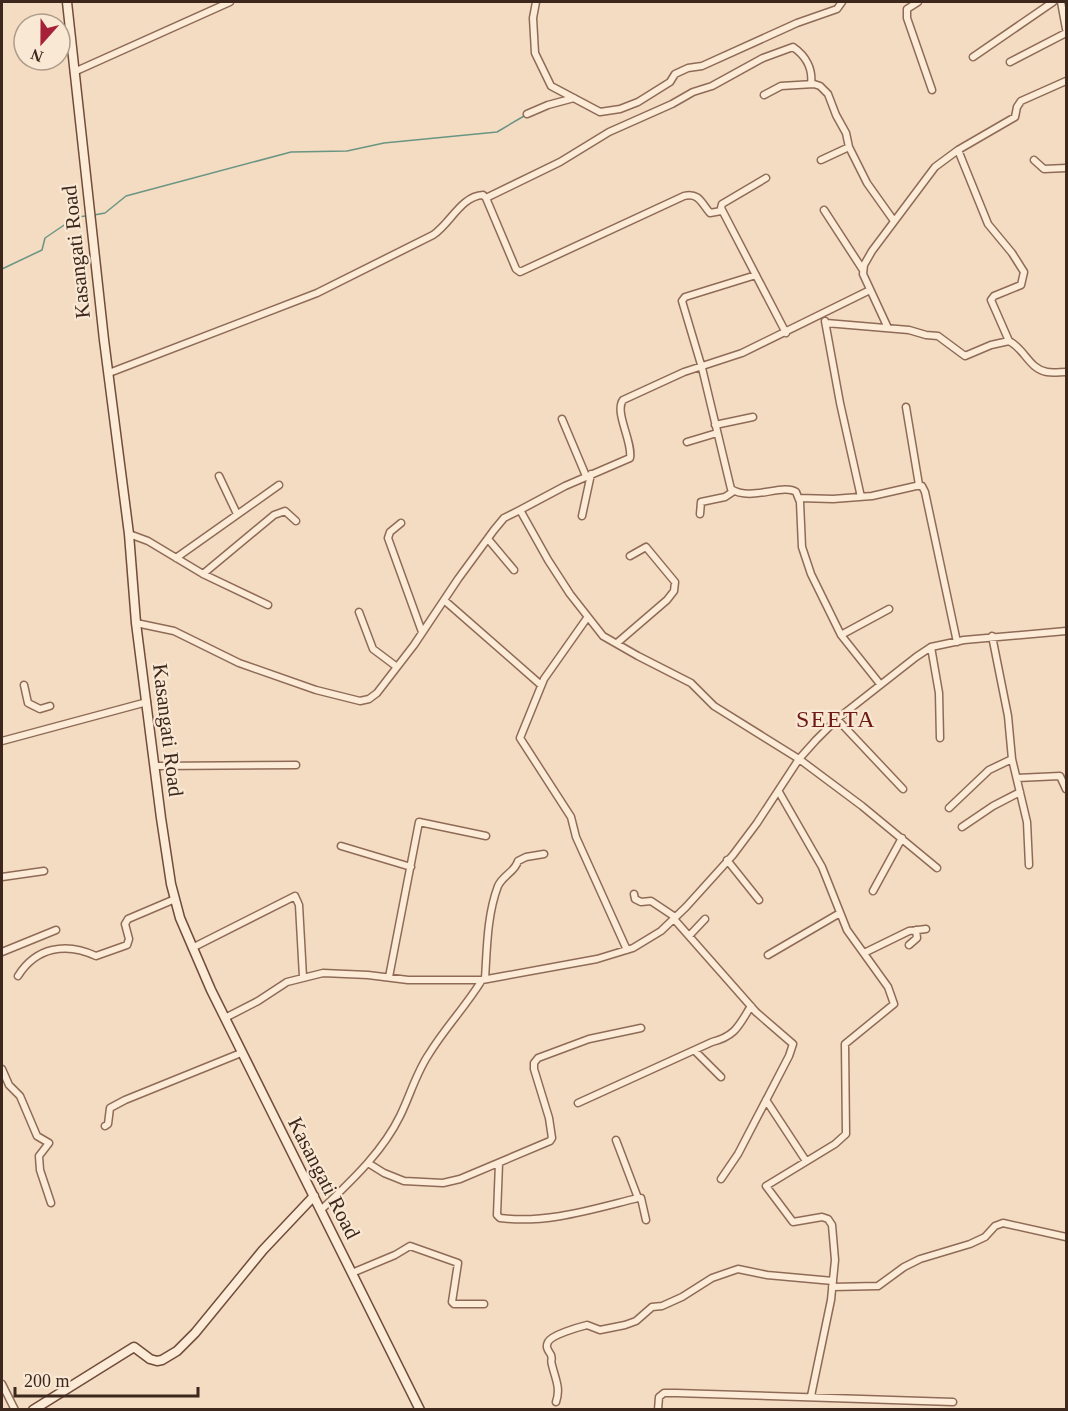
<svg xmlns="http://www.w3.org/2000/svg" width="1068" height="1411" font-family="Georgia,serif">
	<style>
		.lines { fill: none; stroke-linecap: round; stroke-linejoin: round }
		.stream { stroke: #6a9583; stroke-width: 1.5 }
		.street-casing { stroke: #8f6b57; stroke-width: 9 }
		.secondary-casing { stroke: #714c3a; stroke-width: 11 }
		.street { stroke: #fcebd7; stroke-width: 6 }
		.secondary { stroke: #fcebd7; stroke-width: 8 }
		.labels { text-anchor: middle; stroke-width: 4.5; stroke-linejoin: round; paint-order: stroke }
		.street-label { font-size: 21px; fill: #3d271d; stroke: #f9e8d3 }
		.quarter-label { font-size: 24px; letter-spacing: 1.5px; fill: #6f1a17; stroke: #f9e8d3 }
	</style>
	<rect width="100%" height="100%" fill="#f3dcc2"/>
	<g class="lines">
		<path class="stream" d="M94,215L105,213L126,196L291,152L347,151L384,143L497,132L524,116
			M2,269L42,250L45,238L76,217L86,216"/>
		<defs>
			<path id="street" d="M536,2L533,18L535,53L551,86L600,112L620,109L638,102L670,82L675,74L688,68L702,66L797,23L837,9L842,2
				M918,2L907,9V18L932,90
				M1061,2L1066,29
				M973,57L1053,2
				M1010,62L1066,33
				M74,72L230,2
				M764,95L781,86L814,84L820,86L828,94L836,115L846,133L849,147
				M527,114L548,105L574,98
				M958,150L988,224L1012,253L1024,272L1021,285L994,296L991,300L1009,341
				M821,160L849,147L867,183L894,221
				M1034,160L1044,169L1066,168
				M766,178L722,204L721,208L786,333
				M486,198L560,162L609,132L672,104L693,92L712,86L763,58L793,47C806,56 813,69 811,84
				M824,210L863,270
				M756,275L685,297L682,301L702,368L731,489C751,502 783,483 796,492L800,502L802,547L811,574L841,635L880,684
				M825,321L840,403L861,497
				M826,323L909,330L926,335L938,336L965,356L991,345L1009,341C1025,349 1029,369 1047,372C1053,373 1060,372 1066,372
				M888,328L863,274L864,265L872,251L935,167L958,150L1015,117L1017,107L1021,101L1066,81
				M109,373L317,293L433,235C450,224 461,196 483,195L486,198L516,269L520,272L684,196C699,192 702,204 710,213L721,211
				M906,407L919,485
				M562,419L586,476
				M715,425L753,417
				M687,442L717,433
				M219,476L237,514
				M799,498L833,499L872,496L916,486H922L925,492L957,642
				M520,510L565,486L630,458C633,442 614,412 623,400L684,372L742,353L870,290
				M700,514L701,502L725,497L734,491
				M582,516L591,474
				M401,523L390,532L388,538L422,632
				M129,534L148,541L203,574L268,605
				M488,539L514,570
				M176,558L279,485
				M203,574L274,515L285,511L296,521
				M444,600L541,685
				M359,612L373,649L397,667
				M587,618L544,679L520,738L571,817L576,837L627,950
				M136,623L174,631L239,663L316,690L360,701L369,699L377,693L414,645L458,579L494,530L504,518L520,510L548,560L570,594L603,636L638,656L691,683L714,706L799,759L862,806L937,868
				M841,635L889,609
				M992,636L1008,716L1012,759L1027,822L1029,865
				M617,643L667,600L674,591L675,582L646,547L630,556
				M931,647L939,693L940,738
				M24,685L28,703L40,709L50,706
				M837,719L903,789
				M2,741L147,702
				M156,766L296,765
				M1017,778L1060,776L1066,789
				M779,792L822,867L847,930L888,987L894,1004L845,1044L846,1134L835,1144L766,1186L793,1222L822,1217L828,1219L832,1225L835,1260L831,1300L811,1396
				M949,808L989,770L1012,759
				M962,827L993,806L1020,792
				M341,846L411,867
				M727,860L759,900
				M2,877L44,871
				M873,891L902,838
				M634,894L635,899L641,902L651,901L675,917
				M674,919L756,1012L793,1044L789,1056L738,1154L721,1179
				M689,936L705,919
				M909,945L917,938L916,930
				M192,948L295,896L299,905L303,977
				M2,952L56,930
				M864,953L909,931L926,929
				M768,955L840,913
				M18,976C36,947 66,942 96,956L127,945L129,939L125,924L128,919L175,899
				M389,977L419,822L486,836
				M485,979C487,948 487,915 498,886C503,875 515,872 518,861L526,857L544,854
				M225,1018L258,1001L287,982L323,973L368,975L408,980H482L597,959L633,948L661,931L686,907L733,855L757,823L799,759L816,740L837,719L916,657L931,647L964,640L1066,631
				M695,1051L721,1077
				M2,1069L9,1085L20,1096L37,1136L49,1143L39,1156L40,1170L51,1203
				M766,1100L806,1161
				M578,1103L712,1042C736,1036 739,1025 751,1006
				M105,1126L108,1124L110,1108L125,1100L241,1053
				M616,1140L638,1198
				M368,1163L384,1173L404,1181L443,1183L460,1179L550,1141L552,1138L549,1118L534,1069V1063L538,1058L589,1039L641,1028
				M499,1163L497,1215L500,1218C547,1224 593,1209 638,1198H641L646,1220
				M321,1210C350,1182 382,1153 400,1116C410,1096 416,1073 429,1054C445,1028 466,1006 482,980
				M352,1273L395,1255L410,1246L458,1263L452,1302L454,1304H484
				M832,1287L878,1286L904,1267L920,1259L970,1244L985,1237L995,1226L1003,1223L1066,1237
				M2,1384L15,1410
				M556,1402C561,1388 555,1378 552,1365C550,1358 553,1362 551,1355C549,1351 545,1348 548,1342C551,1335 579,1327 587,1325L600,1330L625,1325L636,1321L652,1307L662,1306L682,1297L712,1278L738,1269L767,1275L833,1281
				M658,1410L659,1397L664,1393H676L953,1402"/>
			<path id="secondary" d="M67,2L104,340L129,534L136,623L161,818L171,884L180,918L211,990L420,1410
				M33,1410L134,1347L150,1359L157,1361L162,1360L177,1351L195,1333L263,1250L314,1196"/>
		</defs>
		<use href="#street" class="street-casing"/>
		<use href="#secondary" class="secondary-casing"/>
		<use href="#street" class="street"/>
		<use href="#secondary" class="secondary"/>
	</g>
	<g class="labels">
		<g class="street-label">
			<text transform="translate(76 252) rotate(-96)" y="7">Kasangati Road</text>
			<text transform="translate(168 730) rotate(83)" y="7">Kasangati Road</text>
			<text transform="translate(324 1178) rotate(63)" y="7">Kasangati Road</text>
		</g>
		<g class="quarter-label">
			<text x="836" y="727">SEETA</text>
		</g>
	</g>
	<rect width="1068" height="1411" fill="none" stroke="#3d271d" stroke-width="6"/>
	<g transform="translate(42 42) rotate(201)"><circle r="28" fill="#f9e8d3" stroke="#ae9b8a" stroke-width="1.5"/>
	<path d="M0-4.5L10 22L0 15L-10 22Z" fill="#a52038"/>
	<text y="-9" font-size="16" font-weight="bold" text-anchor="middle" fill="#3d271d">N</text>
	</g>
	<path d="M15 1387v9h183v-9" fill="none" stroke="#3d271d" stroke-width="3"/>
	<text x="24" y="1387" font-size="18" fill="#3d271d" stroke="#f9e8d3" stroke-width="4.5" paint-order="stroke">200 m</text>
</svg>
